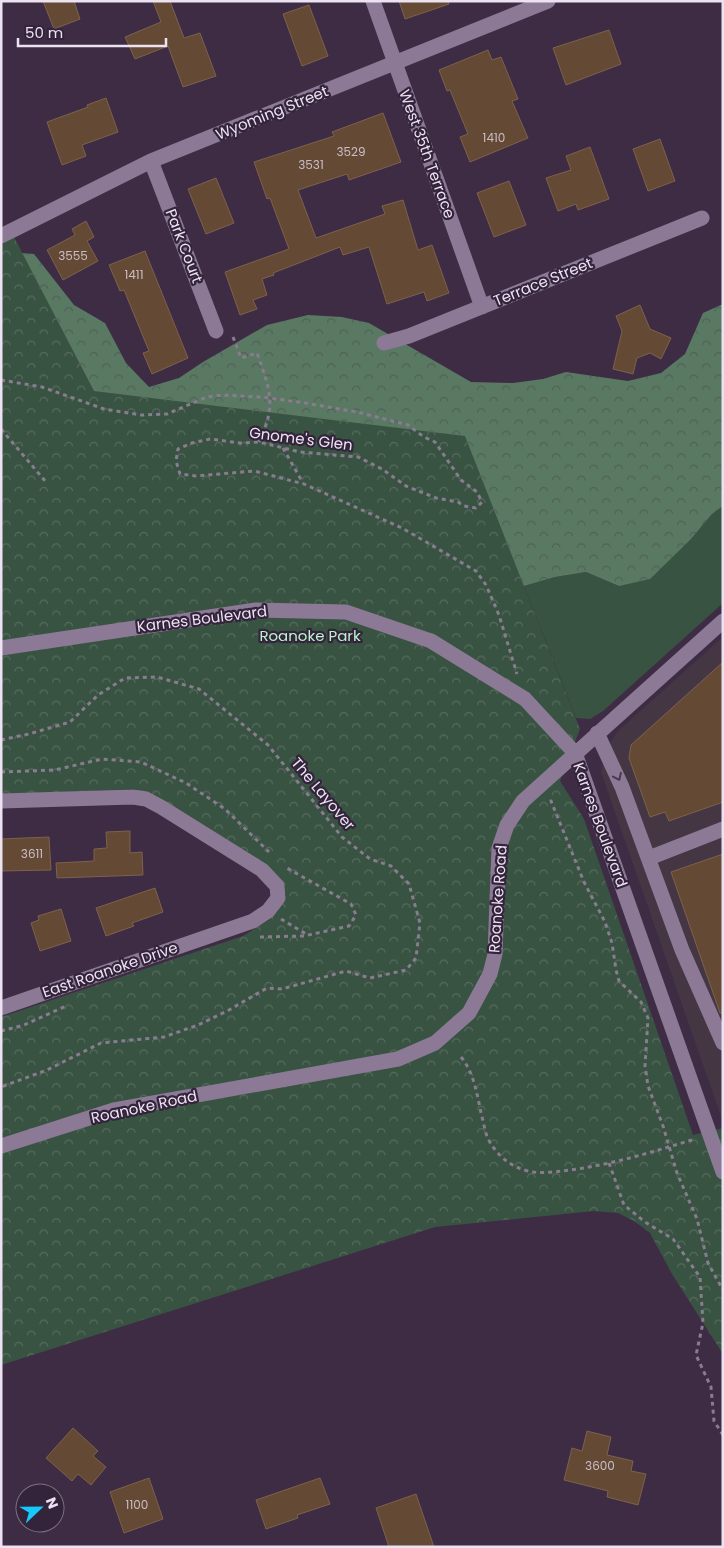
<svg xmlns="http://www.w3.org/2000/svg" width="724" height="1548" font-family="Poppins,sans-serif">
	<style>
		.industrial { fill: #453644 }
		.grass { fill: #395342 }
		.forest { fill: url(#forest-crowns) }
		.park { fill: url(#park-crowns) }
		.building { fill: #644a35; stroke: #7d614c }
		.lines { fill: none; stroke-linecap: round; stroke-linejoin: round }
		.path { stroke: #897b90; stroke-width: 3; stroke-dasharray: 4 4; stroke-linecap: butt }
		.minor { stroke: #8c7996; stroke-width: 15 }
		.oneway { stroke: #493852 }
		.labels { text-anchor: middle; stroke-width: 4.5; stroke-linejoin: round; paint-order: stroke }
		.number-label { font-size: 12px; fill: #cabcc3 }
		.street-label { font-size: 15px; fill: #ece2f2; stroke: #33233b }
		.park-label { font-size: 15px; fill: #baf4cd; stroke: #33233b }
	</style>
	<defs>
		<pattern id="forest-crowns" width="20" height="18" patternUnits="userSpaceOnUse" patternTransform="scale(1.25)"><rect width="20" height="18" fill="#597963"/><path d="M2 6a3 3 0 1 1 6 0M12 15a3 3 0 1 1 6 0" fill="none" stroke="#516157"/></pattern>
		<pattern id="park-crowns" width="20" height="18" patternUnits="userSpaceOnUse" patternTransform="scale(1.25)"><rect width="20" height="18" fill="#395342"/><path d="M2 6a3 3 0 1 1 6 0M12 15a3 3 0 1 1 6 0" fill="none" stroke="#566b5e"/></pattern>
	</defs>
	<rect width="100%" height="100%" fill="#3e2c45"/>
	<path class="industrial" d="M723,637V1122L601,772L606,749L619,730Z"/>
	<path class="grass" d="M723,506V603L603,711L590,719L576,718L524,586L555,577L586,572L619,586L691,539L712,514Z"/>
	<path class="forest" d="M7,252L34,254L74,305L105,323L126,363L149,387L179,378L203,362L267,325L308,315L342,317L369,323L471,382L513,383L543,379L566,372L628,381L661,373L685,354L703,313L723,304V506L712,514L691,539L650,579L619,586L586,572L555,577L524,586L114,432L1,255Z"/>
	<path class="park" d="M14,237L94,391L465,436L580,729L560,781L584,819L693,1135L723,1128V1354L672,1274L650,1233L634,1221L618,1213L594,1211L435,1227L1,1365V1017L243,936L269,920L286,895L281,881L161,799L135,789L1,795V245Z"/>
	<path class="building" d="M43,1H74L80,19L54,29Z
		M153,1H170L184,38L200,33L216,76L183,87L168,46L135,59L125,37L161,22Z
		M399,1H448L449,4L405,19Z
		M309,5L328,56L302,66L283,14Z
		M609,30L621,64L566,85L553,48Z
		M488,50L492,60L501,57L518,99L512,101L528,138L470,162L460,137L468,134L450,90L447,91L439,70Z
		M106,98L118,132L82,145L86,156L62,165L47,122L88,107L87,105Z
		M383,113L401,162L349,180L347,174L298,190L316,238L385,214L382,206L403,200L418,250L432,245L449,293L427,301L424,292L387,304L369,247L343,255L340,247L273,273L274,275L262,279L267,295L253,300L257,309L240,315L225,272L289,249L270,198L267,199L254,162L334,136L332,132Z
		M660,139L675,181L648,191L633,149Z
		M590,147L609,199L578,210L576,204L558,211L546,178L571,170L566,156Z
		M216,178L234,223L206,234L188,189Z
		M509,181L526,225L494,237L477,193Z
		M86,221L94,237L87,241L98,261L63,280L47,250L75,235L72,229Z
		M145,251L188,358L152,374L143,353L149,351L124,290L120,291L109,265Z
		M640,305L650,329L671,338L661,359L650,353L637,358L633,374L613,369L622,331L616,316Z
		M723,662V802L669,821L665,812L650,817L629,758L631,745Z
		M130,831V853L142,852L143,875L57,878L56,863L94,861V849L107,848L106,832Z
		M49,837L51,870L1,871V839Z
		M723,854V1013H720L671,872Z
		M155,888L163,912L132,923L134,926L106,936L96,908Z
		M61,909L71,941L40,951L31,923L39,920L38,916Z
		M73,1428L98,1451L93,1456L106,1467L91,1485L78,1474L72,1481L46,1458Z
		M587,1431L611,1437L607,1455L633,1461L631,1471L646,1474L638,1505L607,1497L608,1491L564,1480L572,1448L582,1451Z
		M149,1478L163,1519L124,1533L110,1492Z
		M320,1478L330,1504L297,1515L298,1518L266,1529L256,1500Z
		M416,1494L434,1547H389L376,1508Z"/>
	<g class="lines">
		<path class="path" d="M233,337L241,358L257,353C270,390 277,404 259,442
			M1,380L42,387L104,409L141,415L167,414L207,397L222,395L260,397L299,402L357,412L408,425L424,437L435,442L461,480L477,492L482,502L476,508L464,506L458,502L436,498L406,486L382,469L358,457L300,452L259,442L240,443L210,439L192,443L178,449L176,461L180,474L196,476L254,471L304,484L402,528L476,571L486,585L499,615L517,674
			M1,429L46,482
			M283,448L303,483
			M1,740L29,734L70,722L98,695L125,678L157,677L199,689L268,745L342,837L370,859L391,866L409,884L420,923L416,958L406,970L370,978L346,971L282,989L267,988L229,1010L198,1025L164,1037L101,1043L47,1070L1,1087
			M1,772L55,770L102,759L141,762L186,783L225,809L269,852
			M552,800L551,801L584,882L605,922L612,943L616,970L619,981L641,1002L648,1018L645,1066L648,1086L663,1126L677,1173L697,1219L708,1263L723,1290
			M281,919L306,934
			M260,937L304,936L349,926L356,915L351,904L285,867
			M1,1031L24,1025L66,1006
			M461,1057C475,1074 477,1096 482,1117C484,1124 485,1132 488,1139C497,1155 510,1167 528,1171C539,1174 552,1172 562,1171C608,1166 652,1152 695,1139
			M609,1163L624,1205L645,1222L673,1239L700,1277L703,1323L696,1355L711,1387L714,1421L723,1435"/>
		<path class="minor" d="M373,1L482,307
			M151,161L216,331
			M1,236L151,161L548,1
			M384,343L409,336L702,218
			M1,648L256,610L346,612L431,641L525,699L575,753L723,1172
			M597,733L622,787L682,950L723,1043
			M1,801L133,797L146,799L161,807L262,870L277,886L278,898L268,911L253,921L1,1008
			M649,858L723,829
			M1,1146L114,1110L398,1059L435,1043L469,1013L490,974L495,954L499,848L507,825L523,801L723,621"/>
	</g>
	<defs><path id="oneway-chevron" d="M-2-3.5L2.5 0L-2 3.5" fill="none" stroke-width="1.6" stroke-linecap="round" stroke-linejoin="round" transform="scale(1.25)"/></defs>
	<use class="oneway" href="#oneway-chevron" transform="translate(618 777) rotate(65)"/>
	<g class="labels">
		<g class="number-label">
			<text x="494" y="142">1410</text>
			<text x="351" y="156">3529</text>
			<text x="311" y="169">3531</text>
			<text x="73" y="260">3555</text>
			<text x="134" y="279">1411</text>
			<text x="32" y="858">3611</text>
			<text x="600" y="1470">3600</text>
			<text x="137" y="1509">1100</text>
		</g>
		<g class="street-label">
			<text transform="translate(272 113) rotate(-22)" y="5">Wyoming Street</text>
			<text transform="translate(427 154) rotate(70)" y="5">West 35th Terrace</text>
			<text transform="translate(184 246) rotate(69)" y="5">Park Court</text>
			<text transform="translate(543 282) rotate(-22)" y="5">Terrace Street</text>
			<text transform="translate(301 439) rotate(7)" y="5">Gnome's Glen</text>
			<text transform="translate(202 619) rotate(-7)" y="5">Karnes Boulevard</text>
			<text transform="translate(323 794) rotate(50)" y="5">The Layover</text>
			<text transform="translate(600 825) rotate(70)" y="5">Karnes Boulevard</text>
			<text transform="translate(498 899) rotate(-86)" y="5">Roanoke Road</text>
			<text transform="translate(110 970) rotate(-19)" y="5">East Roanoke Drive</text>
			<text transform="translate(144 1107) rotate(-12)" y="5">Roanoke Road</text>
		</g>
		<g class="park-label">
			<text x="310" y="641">Roanoke Park</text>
		</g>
	</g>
	<rect width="724" height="1548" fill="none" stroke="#ece2f2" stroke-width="5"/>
	<g transform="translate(40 1508) rotate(68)"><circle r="24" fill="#33233b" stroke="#7d6f84"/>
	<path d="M0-4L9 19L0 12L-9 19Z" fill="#15cafb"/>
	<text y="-8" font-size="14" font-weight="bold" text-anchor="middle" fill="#ece2f2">N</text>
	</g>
	<path d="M18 38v8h148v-8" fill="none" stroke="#ece2f2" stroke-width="2.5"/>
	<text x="25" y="38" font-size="15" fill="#ece2f2" stroke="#33233b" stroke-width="4" paint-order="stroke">50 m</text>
</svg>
